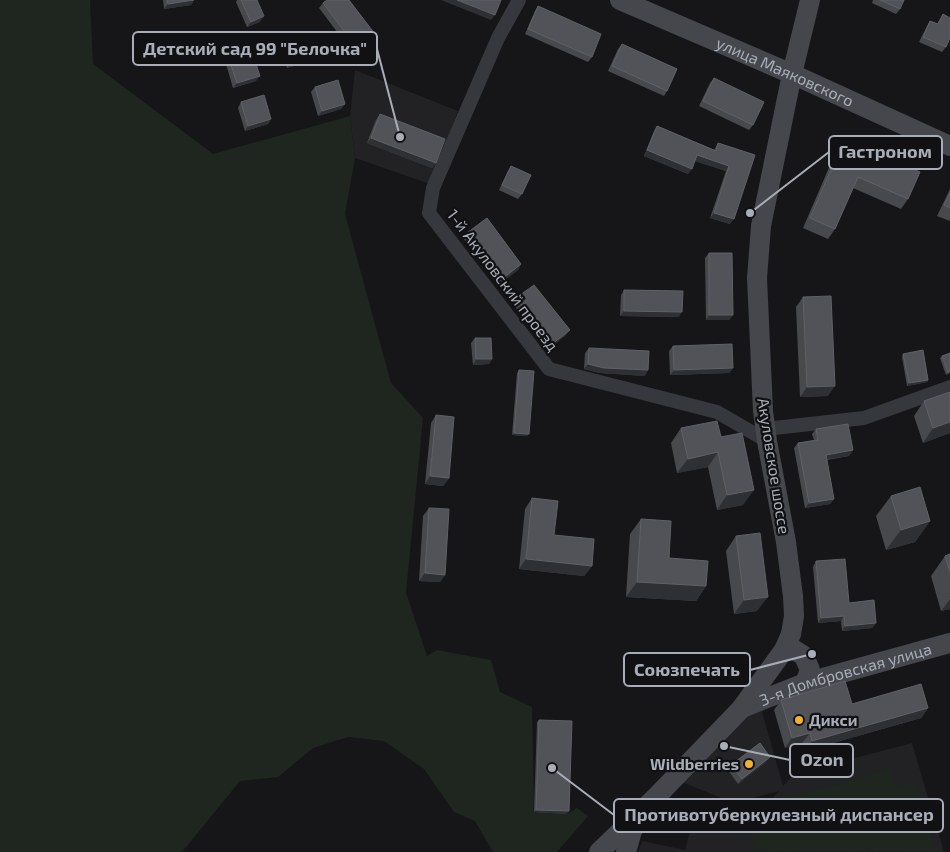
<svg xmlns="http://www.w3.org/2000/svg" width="950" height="852" font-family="'Exo 2',sans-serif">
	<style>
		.built { fill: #222225 }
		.green { fill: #1e261f }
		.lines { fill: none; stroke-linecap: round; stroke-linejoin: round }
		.street { stroke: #37383d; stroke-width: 14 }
		.secondary { stroke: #45474d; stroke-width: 20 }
		.wall { fill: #47494d }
		.shaded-wall { fill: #2f3033 }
		.building { fill: #525359; stroke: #5f6168 }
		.poi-dot { fill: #f2b134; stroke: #111113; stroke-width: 2 }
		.labels { text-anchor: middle; stroke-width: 4.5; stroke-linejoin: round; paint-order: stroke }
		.street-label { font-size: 16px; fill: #a8adb8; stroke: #111113 }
		.poi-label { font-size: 16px; font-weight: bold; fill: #a8adb8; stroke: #111113; text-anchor: start }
		.leader { fill: none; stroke: #a8adb8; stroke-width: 2 }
		.callout-dot { fill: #a8adb8; stroke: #111113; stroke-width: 2 }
		.callout { fill: #111113; stroke: #a8adb8; stroke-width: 2 }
		.callout-label { font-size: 18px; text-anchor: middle; font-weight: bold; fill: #a8adb8 }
	</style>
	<rect width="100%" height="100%" fill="#161618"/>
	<path class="built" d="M355,70L458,111L430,184L355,158L350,116Z
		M760,705L783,786L794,774L912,743L944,852H638L642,841L685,850L690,832L761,811L779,791L734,803L679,781Z"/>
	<path class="green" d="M0,0H90L93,64L213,154L350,116L355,158L345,214L391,383L423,418L406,593L427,656L437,650L491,660L500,692L532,707L534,812L567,814L577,808L588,816L557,852H493L475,821L454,812L424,769L384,741L348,737L313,748L278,777L240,781L182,852H0Z
		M890,769L896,787L916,781L936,851L757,852L747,824L762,819L782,800Z"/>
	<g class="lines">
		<path class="street" d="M519,0L498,38L433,188L429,213L549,369L717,412L767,441
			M765,429L864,418L950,387"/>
		<g class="secondary">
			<path id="s1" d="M620,0L792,74L950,146"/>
			<path d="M784,650L793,649L804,656L810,670L805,683"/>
			<path id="s2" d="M742,708L805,683L950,643"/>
			<path d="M599,852L656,797L741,709L784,650L791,634L794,616L793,596L786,542L767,441L763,411L757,278L761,226L792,74L810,0"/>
			<path d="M626,852L632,831L639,819"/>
		</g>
	</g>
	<path class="wall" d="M163,0H194L191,5L164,9Z
		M237,0H257L260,22L247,27L236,2Z
		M873,0H904L900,9L896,14L872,3Z
		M323,3L375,43L356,57L319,8Z
		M538,6L592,57L588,62L525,34L535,11Z
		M943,14L946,47L942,52L919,42L927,26L930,21L937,24Z
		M283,40L310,61L287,68L280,45Z
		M622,44L667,91L664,96L608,71L618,49Z
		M229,59L256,81L233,88L226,64Z
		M714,78L753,125L749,130L699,106L710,83Z
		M315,87L345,104L341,109L318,116L311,92Z
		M241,102L271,119L268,124L245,131L238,108Z
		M380,114L436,163L432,168L367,143L376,120Z
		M657,126L714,150L718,143L755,155L730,224L710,218L726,171L695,161L688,174L644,156L654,131Z
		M844,139L908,199L901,209L853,188L835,229L828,239L803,228L837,149Z
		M511,166L522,194L518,199L499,190L508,171Z
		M950,189V221L937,216Z
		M467,233L521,264L518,270L498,285L463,238Z
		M709,253L733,315L729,320H706L705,258Z
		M624,290L679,317L620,316L621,295Z
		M803,297L828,396L800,397L796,307Z
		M516,298L566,335L548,349L513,304Z
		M475,338L492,359L489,364L473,365L471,343Z
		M673,346L733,368L729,373L670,375L669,351Z
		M589,348L645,376L600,373L584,369L585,353Z
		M903,354L928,380L927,382L907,386L902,357Z
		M942,356L950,373L946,375L940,358Z
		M519,370L527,436L512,435L517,373Z
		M924,401L950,433L923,443L914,416Z
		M436,415L449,478L443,486L425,484L431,423Z
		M681,428L721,437L743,505L717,510L708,467L677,473L671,443Z
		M816,429L853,450L849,456L827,460L834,499L830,504L805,508L794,448L798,443L814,440L812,434Z
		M891,496L930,521L915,542L886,550L876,516Z
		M532,498L554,535L592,566L584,576L519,569L525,509Z
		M429,508L445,575L440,582L419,581L423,516Z
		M641,519L669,558L706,586L696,601L626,597L630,534Z
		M736,536L757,611L734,614L726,551Z
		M950,554V609L941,611L931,576L945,556Z
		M816,561L849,603L876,623L872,628L842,631L841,621L818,623L813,567Z
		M781,700L852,704L928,708L921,718L805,751L802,743L785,748L774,710Z
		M539,720L567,814L534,812L537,722Z
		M766,762L738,784L728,770L731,765Z"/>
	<path class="shaded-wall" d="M194,0L191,5L164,9L168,4Z
		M441,0H457L495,15L491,20Z
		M264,16L260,22L247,27L251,22Z
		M378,38L375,43L356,57L360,52Z
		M313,56L310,61L287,68L290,63Z
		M260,76L256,81L233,88L237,83Z
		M345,104L341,109L318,116L322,111Z
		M271,119L268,124L245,131L248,126Z
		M371,138L436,163L432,168L367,143Z
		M647,150L692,169L688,174L644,156Z
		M697,155L729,166L726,171L694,161Z
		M714,213L734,219L730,224L710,218Z
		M521,264L518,270L498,285L501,280Z
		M624,311L682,312L679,317L620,316Z
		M709,315H733L729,320H706Z
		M570,330L566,335L548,349L552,344Z
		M476,359H492L489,364L473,365Z
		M588,364L648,370L645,376L600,373L584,369Z
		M733,368L729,373L670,375L674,370Z
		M928,380L927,382L907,386L909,383Z
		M835,386L828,396L800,397L807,387Z
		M950,422V433L923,443L933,428Z
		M514,433L529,434L527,436L512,435Z
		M853,450L849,456L822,460L826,455Z
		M718,452L708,467L677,473L688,459Z
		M430,476L449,478L443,486L425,484Z
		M754,490L743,505L717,510L727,495Z
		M834,499L830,504L805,508L809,503Z
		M930,521L915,542L886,550L901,530Z
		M526,559L592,566L584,576L519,569Z
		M425,573L445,575L440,582L419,581Z
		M637,582L706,586L696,601L626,597Z
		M768,597L757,611L734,614L744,600Z
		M950,599V609L941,611Z
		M844,616L841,621L818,623L821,618Z
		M876,623L872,628L842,631L845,626Z
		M928,708L921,718L805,751L812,741Z
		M810,733L802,743L785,748L792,738Z
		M770,757L766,762L738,784L742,779Z
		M536,810L569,811L567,814L534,812Z"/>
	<path class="building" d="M167,0H194L168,4Z
		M241,0H257L264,16L251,22Z
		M327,0H349L378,38L360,52L323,3Z
		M457,0H501L495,15Z
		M880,0H904L900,9Z
		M538,6L601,34L592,57L528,29Z
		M943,14L950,18V38L946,47L923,37L930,21L938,24Z
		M622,44L677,69L667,91L612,66Z
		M252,52L260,76L237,83L229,59Z
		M714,78L764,102L753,125L703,101Z
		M338,80L345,104L322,111L315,87Z
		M264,95L271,119L248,126L241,102Z
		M380,114L445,139L436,163L371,138Z
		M657,126L716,151L718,143L755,155L734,219L714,213L729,166L697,155L692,169L647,150Z
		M844,139L920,172L908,199L858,177L835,229L810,218Z
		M511,166L531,175L522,194L502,185Z
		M950,193V208L944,205Z
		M487,218L521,264L501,280L467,233Z
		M709,253H732L733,315H709Z
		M534,285L570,330L552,344L516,298Z
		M624,290L683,291L682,312L624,311Z
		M831,296L835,386L807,387L803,297Z
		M475,338H491L492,359H476Z
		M732,344L733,368L674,370L673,346Z
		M589,348L649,351L648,370L604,368L588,364Z
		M923,350L928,380L909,383L903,354Z
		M950,353V371L948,372L942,356Z
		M519,370L534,371L529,434L514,433Z
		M950,392V422L933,428L924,401Z
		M436,415L454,417L449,478L430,476Z
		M717,421L721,437L742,433L754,490L727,495L718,452L688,459L681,428Z
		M848,424L853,450L826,455L834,499L809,503L798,443L818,440L816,429Z
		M920,487L930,521L901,530L891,496Z
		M532,498L558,501L554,535L594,539L592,566L526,559Z
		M429,508L449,509L445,575L425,573Z
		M641,519L671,521L669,558L708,561L706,586L637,582Z
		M760,533L768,597L744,600L736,536Z
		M950,554V572L945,556Z
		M845,559L849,603L874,600L876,623L845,626L844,616L821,618L816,561Z
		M845,681L852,704L921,684L928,708L812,741L810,733L792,738L781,700Z
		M539,720L572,721L569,811L536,810Z
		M760,743L770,757L742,779L731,765Z"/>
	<g class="poi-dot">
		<circle cx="799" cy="720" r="5"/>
		<circle cx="749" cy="764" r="5"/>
	</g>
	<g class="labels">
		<g class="street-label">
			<text dy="6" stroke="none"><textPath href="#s1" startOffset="180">улица Маяковского</textPath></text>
			<text transform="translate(503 280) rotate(53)" y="6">1-й Акуловский проезд</text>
			<text transform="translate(774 466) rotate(81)" y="6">Акуловское шоссе</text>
			<text dy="6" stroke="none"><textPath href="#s2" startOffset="109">3-я Домбровская улица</textPath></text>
		</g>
		<g class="poi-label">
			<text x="809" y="726">Дикси</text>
			<text x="739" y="770" text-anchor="end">Wildberries</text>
		</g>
	</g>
	<path class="leader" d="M400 137L377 49M750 213L829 152M812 654L750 670M724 746L790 760M552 768L614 815"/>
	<g class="callout-dot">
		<circle cx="400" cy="137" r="5"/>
		<circle cx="750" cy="213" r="5"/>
		<circle cx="812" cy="654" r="5"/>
		<circle cx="724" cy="746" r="5"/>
		<circle cx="552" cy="768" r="5"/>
	</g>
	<g class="callout">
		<rect x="133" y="32" width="244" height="33" rx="5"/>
		<rect x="829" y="136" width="113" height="33" rx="5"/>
		<rect x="624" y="653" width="126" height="33" rx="5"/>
		<rect x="790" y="744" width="63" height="33" rx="5"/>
		<rect x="614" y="799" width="329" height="33" rx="5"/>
	</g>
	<g class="callout-label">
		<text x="255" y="55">Детский сад 99 "Белочка"</text>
		<text x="885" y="158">Гастроном</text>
		<text x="687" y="676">Союзпечать</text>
		<text x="822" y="766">Ozon</text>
		<text x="779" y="821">Противотуберкулезный диспансер</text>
	</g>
</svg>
